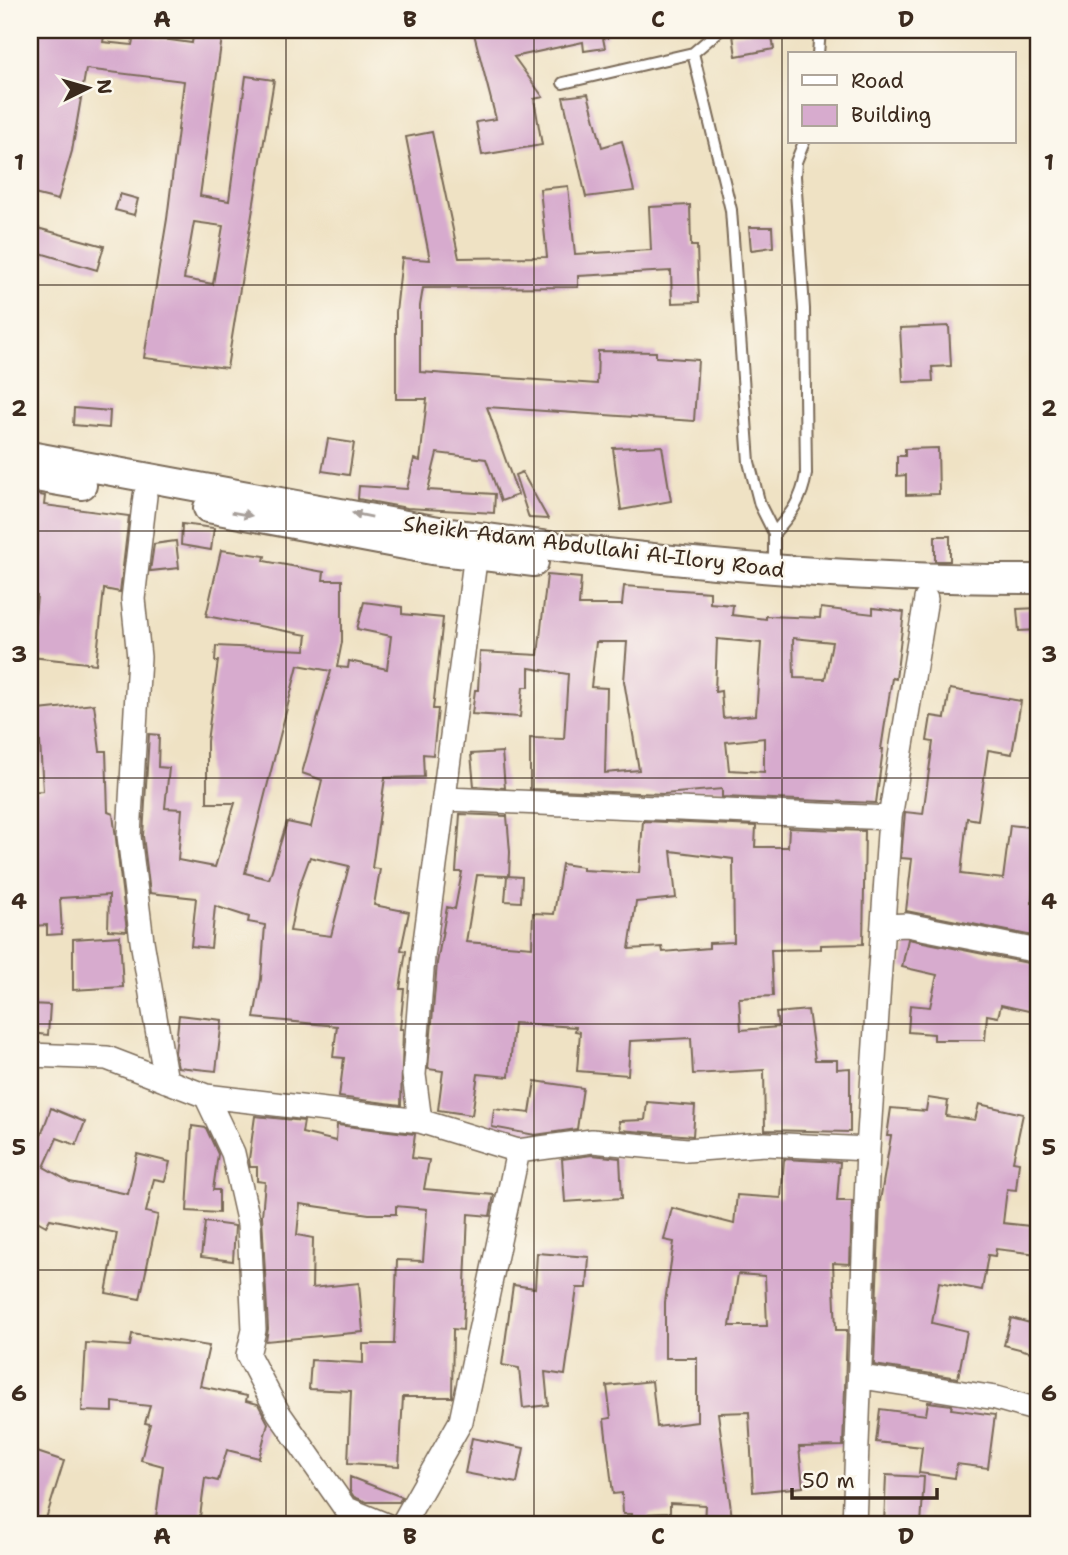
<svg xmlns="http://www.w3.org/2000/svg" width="1068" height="1555" font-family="'Shantell Sans',sans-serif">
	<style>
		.building { fill: #d7abce; fill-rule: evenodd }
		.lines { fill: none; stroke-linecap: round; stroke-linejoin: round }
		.service-casing { stroke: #7a6a58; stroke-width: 14 }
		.minor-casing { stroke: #7a6a58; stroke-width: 26 }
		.tertiary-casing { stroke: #7a6a58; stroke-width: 32 }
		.service { stroke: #fff; stroke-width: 10 }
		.minor { stroke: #fff; stroke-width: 23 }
		.tertiary { stroke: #fff; stroke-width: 28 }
		.oneway { fill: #a79f9a }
		.grid { fill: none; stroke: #3b2a1e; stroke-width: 2; stroke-opacity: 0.55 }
		.labels { text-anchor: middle; stroke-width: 5; stroke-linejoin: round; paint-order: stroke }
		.street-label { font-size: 21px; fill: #3b2a1e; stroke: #fbf7ec }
		.neatline { fill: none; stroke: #3b2a1e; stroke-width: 2.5 }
		.grid-label { font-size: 23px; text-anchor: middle; font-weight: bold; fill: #3b2a1e }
	</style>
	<rect width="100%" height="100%" fill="#fbf7ec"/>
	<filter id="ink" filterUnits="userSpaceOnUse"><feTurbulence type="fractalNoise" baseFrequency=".0143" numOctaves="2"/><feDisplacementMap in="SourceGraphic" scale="14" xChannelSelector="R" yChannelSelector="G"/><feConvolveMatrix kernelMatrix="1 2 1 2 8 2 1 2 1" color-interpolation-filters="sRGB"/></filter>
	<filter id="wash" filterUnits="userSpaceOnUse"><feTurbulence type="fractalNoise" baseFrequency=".00686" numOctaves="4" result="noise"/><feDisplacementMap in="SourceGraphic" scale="28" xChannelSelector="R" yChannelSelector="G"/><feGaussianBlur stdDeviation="1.57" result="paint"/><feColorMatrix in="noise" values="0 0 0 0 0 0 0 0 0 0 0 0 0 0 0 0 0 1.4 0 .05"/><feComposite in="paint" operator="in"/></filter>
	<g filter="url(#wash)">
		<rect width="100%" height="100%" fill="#efe2c4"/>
		<g id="blocks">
			<path class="building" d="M30,30H105L103,42L132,45L134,35L192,43L194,30H223L200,196L229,201L246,76L274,80L227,368L144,358L167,219L184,81L86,69L72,151L58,200L30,193V175L39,138L30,137ZM194,222L223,226L213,284L184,279Z
				M473,30H606L607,38H603L605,48L584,51L583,42L514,57L543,97L534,99L542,145L482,155L476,122L496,119Z
				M762,30H771L774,49L736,56L733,35Z
				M588,94L602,147L622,141L634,191L586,197L563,97Z
				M432,132L459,258L547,257L540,189L568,186L575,254L651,250L649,207L690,205L691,246H697L699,302L672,303L671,271L578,276V287L423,288L420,306V372L597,384L598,351L656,352V357L698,360L694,421L487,407L518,495L501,501L486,459L437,453L428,490L495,494L494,513L407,508L358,499L359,486L407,489L414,459L420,461L427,399H396V312L402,258L430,260L406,137Z
				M120,194L138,199L134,215L115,210Z
				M30,226L104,246L97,270L30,250Z
				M749,227H772L773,247L751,250Z
				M949,326L951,366L932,367L933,381L903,382L900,328Z
				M74,408L110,411L109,428L73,425Z
				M328,439L354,443L349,475L322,471Z
				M662,446L671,501L621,510L613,448Z
				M938,448L939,494L906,495V475L897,476V456H905V449Z
				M522,472L548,519L529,518L515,475Z
				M30,493L45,496L44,505L129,516L120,592L104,589L96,664L31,657L37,596H30Z
				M182,524L214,528L211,550L181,545Z
				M935,536H950V561H935Z
				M176,541L179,568L150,571L154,544Z
				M221,550L265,556L264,561L324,572L323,580H342V642L337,667L348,668L349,661L387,669L391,636L357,629L364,602L402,607V614L443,618L433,709H438L433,755L423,754L424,777L385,778L372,868L380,869L374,905L409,912L401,950L406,951L400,989H404L400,1029H403L401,1105L339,1097L344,1058L333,1057L337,1026L254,1018L261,979L265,925L248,922L249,917L215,906L211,948L191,946L196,898L150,893L143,836L149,734L159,735L158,767L169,768L165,808L182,809L178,860L215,867L235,803H207V741L218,661H215L216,646L305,650L307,635L206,616ZM298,665L331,671L302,773L322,780L311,827L287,822L269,879L245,873ZM310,857L349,866L331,936L290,931L298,890Z
				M547,575L581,578L579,605H622L624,586L710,592V603L733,605L732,615L766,619V616L820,618L821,608L873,614V608L904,612L896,679L892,678L881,749H883L876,803L722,797V789L664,794L530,789V738L564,739L568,674L529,668V687H523L520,717L472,714L475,690H478L480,652L538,655ZM793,638L832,642L825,679L794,678ZM717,639L761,643L756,715L723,718L721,691L715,692ZM596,642H627L624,681L639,770L605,773L607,688L591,687ZM764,738V772L729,770L726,742Z
				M1038,608V630L1019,631L1017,609Z
				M950,689L1021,701L1012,754L988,750L978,820L967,818L961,874L1003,879L1010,825L1038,828L1032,903H1038V937L906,911L912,859L901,858L905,812L923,814L933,742L927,741L931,716L945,718Z
				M94,704L100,751H106L108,812L113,814L127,931L108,930L109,895L60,898L62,934L47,935V925L32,926L30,792L43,791L40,742L30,744V711Z
				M502,752L505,788L474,786L471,754Z
				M460,814L507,816L510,852L509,876L477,875L466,942L532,947L533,913L554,914L562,864L583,867V870L639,873L643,821L756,826L755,847H788L789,828L865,831L863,944L821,945V949L771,950L773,996L739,998L741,1030L778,1027L776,1013L808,1010L815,1060H837V1069L850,1068V1132L765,1130L764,1070L693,1074L691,1038L630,1041L628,1075L577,1071L580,1032L575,1031L576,1027L514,1023L509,1077L478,1074L472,1115L438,1110L443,1071L428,1069L437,963L447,907L455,909L462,872H456ZM671,851L733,859L734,942L709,943V948L663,952L662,947L629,949L636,902L676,898Z
				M507,876L522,877L521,902L505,901Z
				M120,936L123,987L73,990V939Z
				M908,939L1038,965V1013L1001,1005L998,1017L987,1015L985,1040H934V1034L908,1032L910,1005L930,1007L937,975L902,967Z
				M30,1004L50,1005L48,1035L30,1033Z
				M179,1015L222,1020L216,1071L178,1067L175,1053Z
				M535,1081L583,1088L577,1129L535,1135L492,1127L494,1109L530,1113Z
				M928,1098L948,1101L946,1116L975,1120L979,1104L1023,1114L1013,1161L1019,1162L1016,1190L1007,1189L1003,1223L1038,1227V1254L996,1249L995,1256L988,1255L982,1290L939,1282L932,1323L967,1331L958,1378L874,1365L880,1201L891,1136H887L891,1108L926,1111Z
				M647,1102L695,1106L693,1136L620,1130L619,1121L645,1120Z
				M51,1108L85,1122L76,1145L57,1138L44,1167L70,1182L128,1194L137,1154L170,1162L165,1181L154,1179L146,1212L158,1215L140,1299L106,1293L117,1233L50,1219L46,1226L30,1217V1147L35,1135L40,1138Z
				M255,1116L304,1121L302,1133L336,1141L337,1125L415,1134L412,1158L429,1160L424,1189L494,1195L490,1216L468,1214L463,1330L453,1329L452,1397H403L399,1466L348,1463L351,1391L309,1389L311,1360L363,1363V1344H394L397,1260L423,1261L427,1209L396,1206V1214H369L300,1204L297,1235L313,1238L312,1288L359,1283L363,1332L266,1341L268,1329L262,1216L265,1182L257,1181V1167H250L249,1159Z
				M192,1126L206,1128L218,1154L213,1190H219V1213L187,1211Z
				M592,1155L620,1158L622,1198L565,1202L562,1159Z
				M784,1159L840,1162L837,1201H852L850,1264L833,1263L836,1330H847L843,1446L799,1447L803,1487L753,1492L749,1412L718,1413L733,1525H704L705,1505L670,1503V1513L649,1514V1525H632V1514H623L622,1493L613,1494L604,1419L611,1418L607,1386L652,1381L657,1427L697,1422V1358H665V1302L674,1242L664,1240L672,1208L734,1224L737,1195L781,1198ZM738,1274L765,1276L767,1326H730Z
				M205,1222L235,1226L233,1261L201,1257Z
				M537,1253L589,1257L587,1288H577L565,1375L545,1372L548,1405L523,1408L519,1368L502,1365L513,1285L535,1288Z
				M1011,1318L1038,1325V1354L1004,1345Z
				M132,1334L209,1346L200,1386L247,1396L246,1401L258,1404L268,1423L259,1458L227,1450L218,1481L205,1478L199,1525H155L163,1466L141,1460L150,1424L145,1423L150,1406L113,1402V1412L82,1411L86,1343L130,1346Z
				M928,1402L952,1405L951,1409L995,1415L988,1468L957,1464L955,1478L919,1473L922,1447L876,1442L880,1409L926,1415Z
				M472,1438L524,1448L517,1483L465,1473Z
				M34,1451L64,1461L44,1525H30V1465Z
				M886,1475L924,1477L921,1525H884Z
				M350,1477L402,1497L399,1502H367L354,1497L350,1491Z"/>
		</g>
	</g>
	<g filter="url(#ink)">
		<use href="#blocks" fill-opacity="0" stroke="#7a6a58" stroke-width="2"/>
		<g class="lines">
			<defs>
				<path id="service" d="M693,53L731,210L749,462L760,505L774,533V569
					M818,54L820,30
					M563,83L693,53L720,30
					M774,533C791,514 802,500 806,474L804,309L795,176L796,162L804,142"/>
				<path id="minor" d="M145,496L133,599L139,657L129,836L142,941L166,1081
					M446,799L890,818
					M884,926L907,925L1038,951
					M30,1055L107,1058L206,1096L420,1121
					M206,1096L233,1153L249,1224L254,1330L248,1355L278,1412L345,1508L386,1525
					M518,1151L592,1141L687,1150L765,1144L868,1149
					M862,1377L996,1398L1038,1410
					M402,1525L461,1421L518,1151L420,1121L414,1075L423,957L478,538
					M854,1525L868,1149L890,818L926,599"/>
				<path id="tertiary" d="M30,456L444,532C642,560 839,580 1038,579
					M30,476L82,485
					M208,508L432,550L534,562"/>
			</defs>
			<use href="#service" class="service-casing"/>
			<use href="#minor" class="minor-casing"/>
			<use href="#tertiary" class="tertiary-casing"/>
			<use href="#service" class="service"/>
			<use href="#minor" class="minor"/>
			<use href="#tertiary" class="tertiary"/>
		</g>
		<defs><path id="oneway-solid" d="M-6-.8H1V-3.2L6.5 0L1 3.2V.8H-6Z" transform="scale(1.75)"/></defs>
		<g class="oneway">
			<use href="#oneway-solid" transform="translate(242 514) rotate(10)"/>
			<use href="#oneway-solid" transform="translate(362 515) rotate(-169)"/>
		</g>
	</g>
	<path class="grid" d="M286,30V1525M534,30V1525M782,30V1525M30,285H1038M30,531H1038M30,778H1038M30,1024H1038M30,1270H1038"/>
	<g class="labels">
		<g class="street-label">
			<text transform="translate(594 547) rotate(7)" y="7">Sheikh Adam Abdullahi Al-Ilory Road</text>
		</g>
	</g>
	<rect width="1068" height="1555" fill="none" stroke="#fbf7ec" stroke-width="77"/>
	<rect x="788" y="52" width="228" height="91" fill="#fbf7ec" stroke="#aea59a" stroke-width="2"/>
	<rect x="802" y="75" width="35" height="10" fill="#ffffff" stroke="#aea59a" stroke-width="2"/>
	<text x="851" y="88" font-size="21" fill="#3b2a1e">Road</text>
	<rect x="802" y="105" width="35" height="21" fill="#d7abce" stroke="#aea59a" stroke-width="2"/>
	<text x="851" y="122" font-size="21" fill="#3b2a1e">Building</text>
	<g transform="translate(88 88) rotate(85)" stroke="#fbf7ec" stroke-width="5" paint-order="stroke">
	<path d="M0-5L12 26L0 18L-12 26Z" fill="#3b2a1e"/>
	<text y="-10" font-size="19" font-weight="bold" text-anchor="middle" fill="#3b2a1e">N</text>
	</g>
	<path d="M792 1488v10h145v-10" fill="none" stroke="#3b2a1e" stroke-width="3.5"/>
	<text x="802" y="1488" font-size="21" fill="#3b2a1e" stroke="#fbf7ec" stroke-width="5" paint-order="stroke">50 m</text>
	<rect x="38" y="38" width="992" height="1478" class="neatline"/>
	<g class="grid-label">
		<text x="162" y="27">A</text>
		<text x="410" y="27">B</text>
		<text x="658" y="27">C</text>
		<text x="906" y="27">D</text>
		<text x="19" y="170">1</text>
		<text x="1049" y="170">1</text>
		<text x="19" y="416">2</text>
		<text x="1049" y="416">2</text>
		<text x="19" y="662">3</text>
		<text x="1049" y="662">3</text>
		<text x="19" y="909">4</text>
		<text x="1049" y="909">4</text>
		<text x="19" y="1155">5</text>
		<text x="1049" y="1155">5</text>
		<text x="19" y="1401">6</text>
		<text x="1049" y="1401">6</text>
		<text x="162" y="1544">A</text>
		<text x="410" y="1544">B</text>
		<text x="658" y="1544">C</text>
		<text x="906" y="1544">D</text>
	</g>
</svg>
